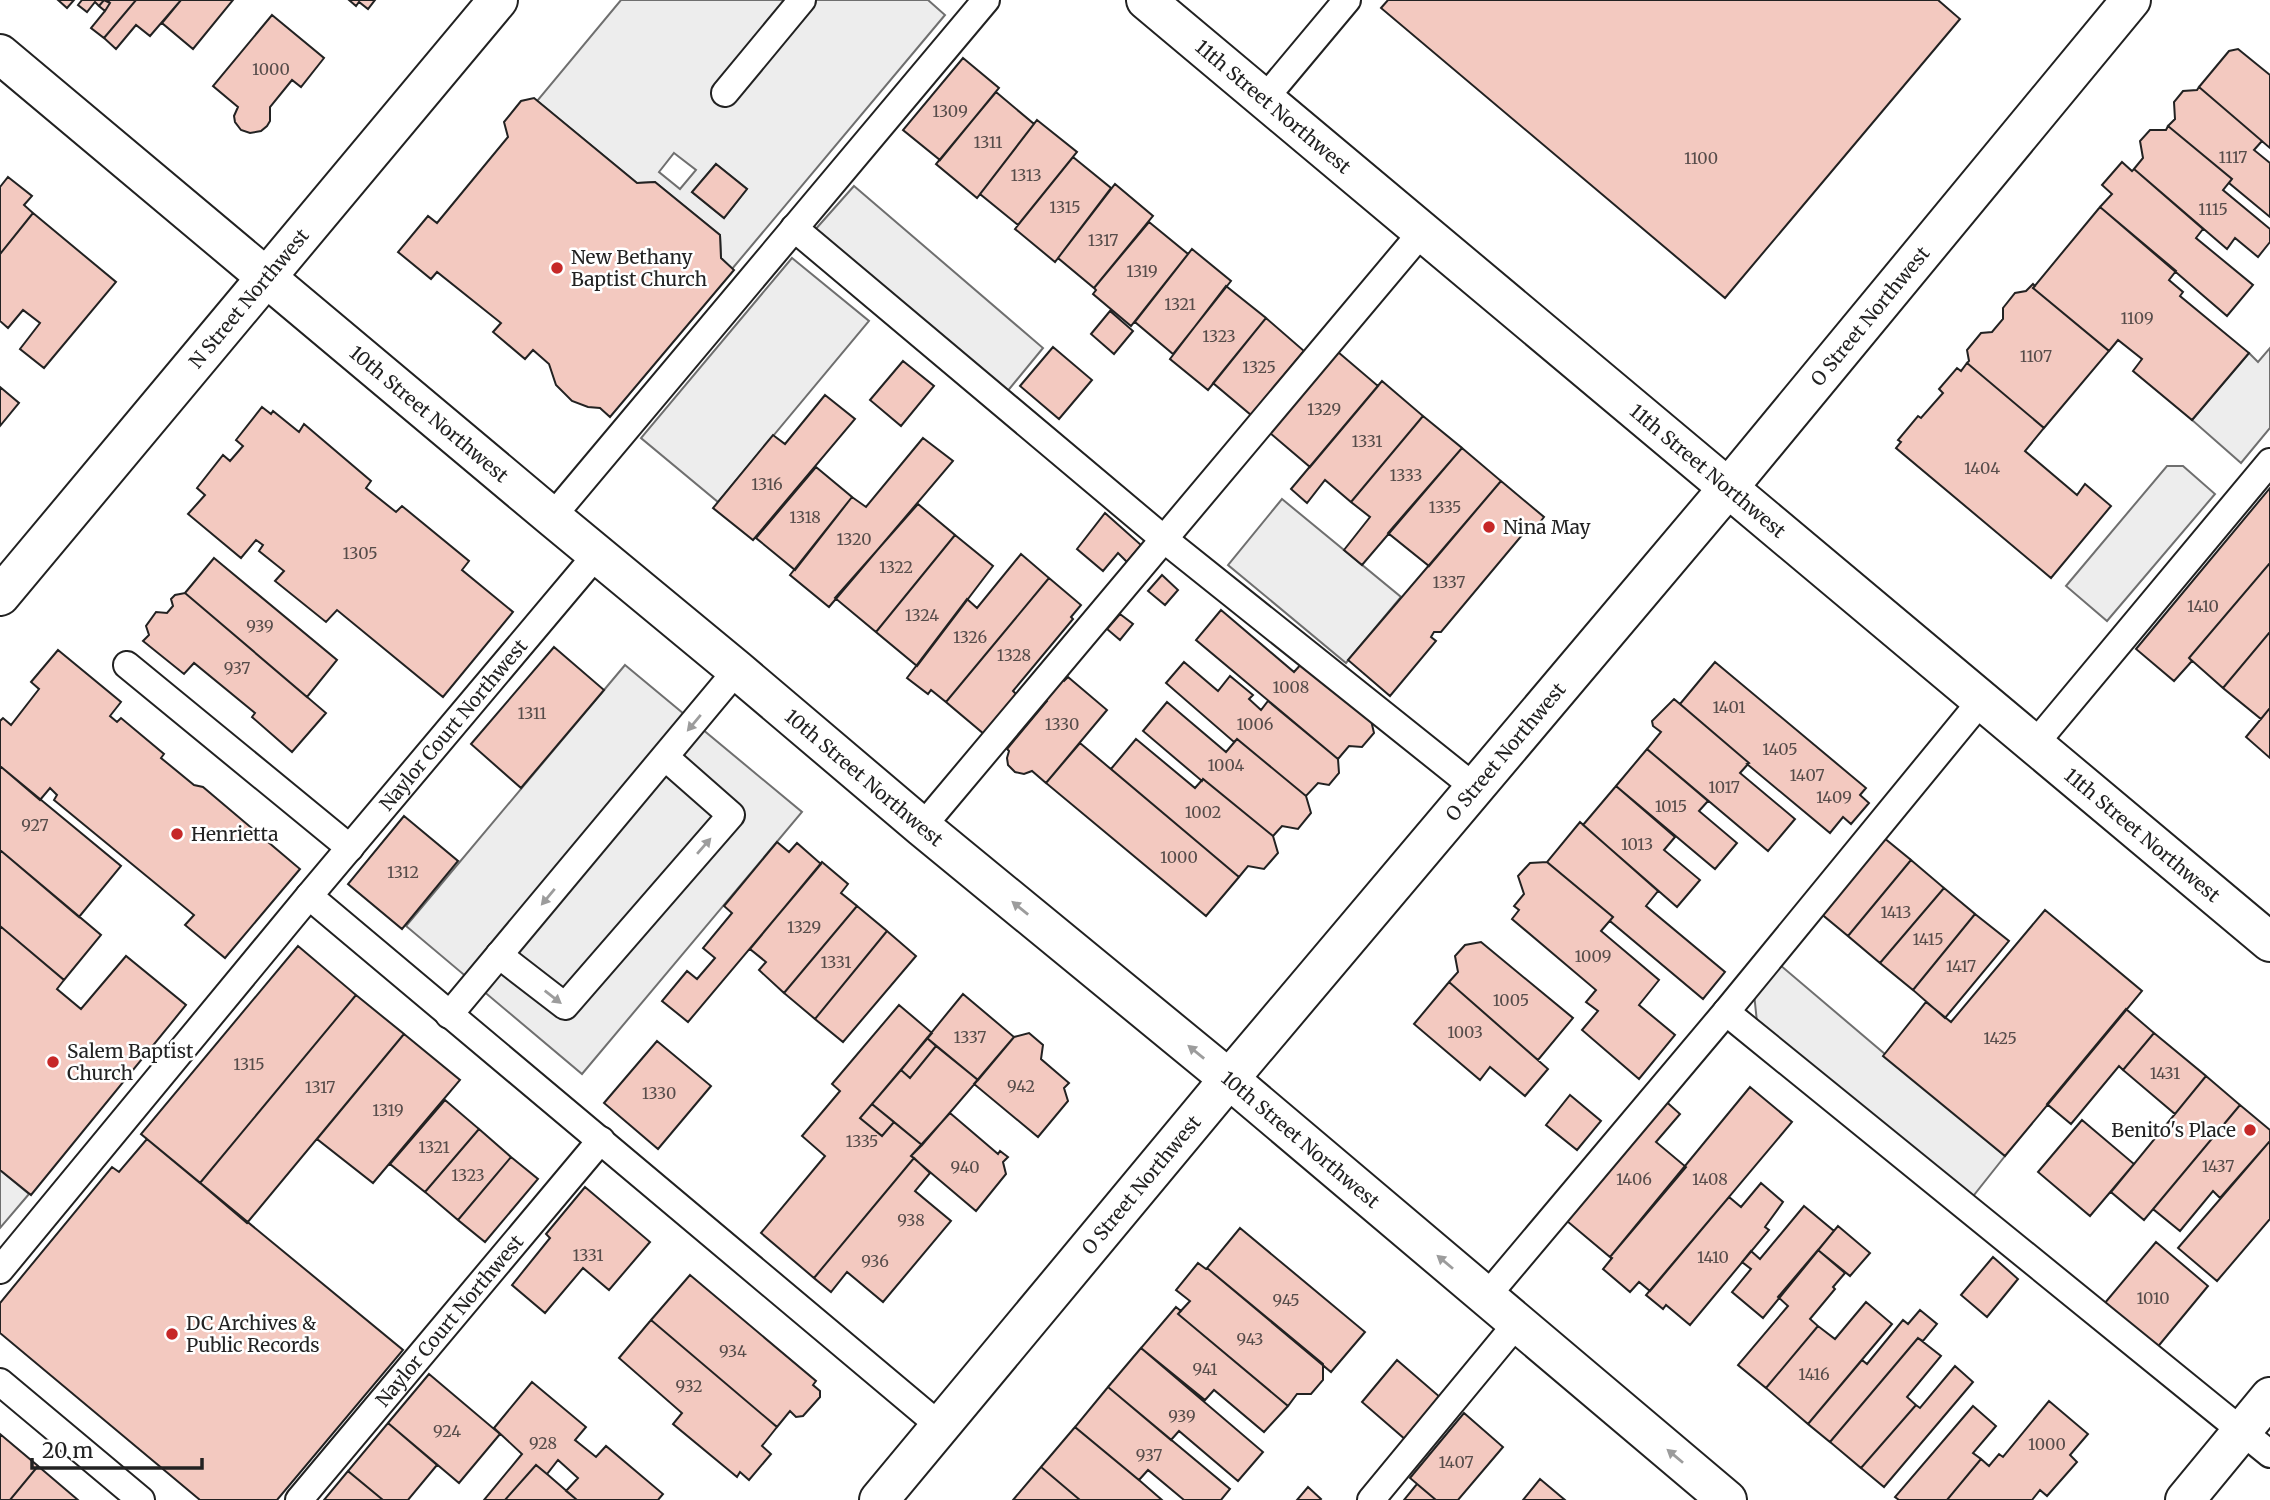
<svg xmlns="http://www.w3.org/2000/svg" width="2270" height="1500" font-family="Merriweather,serif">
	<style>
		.parking { fill: #ededed; stroke: #6f6f6f; stroke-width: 2; fill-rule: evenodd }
		.building { fill: #f3c9c0; stroke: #222; stroke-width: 2 }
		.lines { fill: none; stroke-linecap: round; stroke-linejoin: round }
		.lane-casing { stroke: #222; stroke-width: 30 }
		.street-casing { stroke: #222; stroke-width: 42 }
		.secondary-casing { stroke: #222; stroke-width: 42 }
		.highway-casing { stroke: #222; stroke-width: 42 }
		.lane { stroke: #fff; stroke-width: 26 }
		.street { stroke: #fff; stroke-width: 38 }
		.secondary { stroke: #fff; stroke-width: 38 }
		.highway { stroke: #fff; stroke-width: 38 }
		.oneway { fill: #9c9c9c }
		.poi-dot { fill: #c62828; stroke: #fff; stroke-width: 2.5 }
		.labels { text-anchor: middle; stroke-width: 5; stroke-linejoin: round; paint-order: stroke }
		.number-label { font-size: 16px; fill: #564c4a }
		.street-label { font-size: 19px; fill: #222; stroke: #fff }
		.poi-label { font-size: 19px; fill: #222; stroke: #fff; text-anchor: start }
	</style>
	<rect width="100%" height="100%" fill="#fff"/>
	<path class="parking" d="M621,0H928L945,15L732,269L721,258L720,235L655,182L637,183L537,101ZM674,153L696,170L680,189L659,172ZM716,164L747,189L724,218L692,192Z
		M854,186L1043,348L1006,393L814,231Z
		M792,258L869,321L718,502L641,438Z
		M2270,348V428L2241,463L2192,420L2249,353L2258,362Z
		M2167,466H2183L2215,494L2107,621L2066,586Z
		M1282,499L1401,597L1346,663L1228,565Z
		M625,665L802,812L582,1074L406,926Z
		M1773,959L2005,1156L1970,1200L1757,1022L1753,984Z
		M0,1170L29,1194L0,1228Z"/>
	<path class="building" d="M58,0H74L67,8Z
		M82,0H104L99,6L95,2L87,12L78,5Z
		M104,0L110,3L105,11L99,6Z
		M107,0H136L104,38L91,28L105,11L110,3Z
		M136,0H181L150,36L136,25L116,49L104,38Z
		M181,0H233L193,49L162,23Z
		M349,0H375L368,9L359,2L356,6Z
		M1388,0H1938L1960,19L1725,298L1381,8Z
		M272,15L324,58L301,87L292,80L270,107V121L267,126L261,131L250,133L241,130L235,122L234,116L238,107L213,86Z
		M2238,49L2270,75V148L2199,87L2229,51Z
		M963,58L999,88L940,160L903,130Z
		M2199,87L2262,141L2254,150L2270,163V217L2229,183L2232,179L2168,126L2175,119L2174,102L2183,91L2197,90Z
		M996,92L1034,124L977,198L936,164Z
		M534,98L637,183L655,182L720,235L721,258L734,270L610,417L600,408L588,407L572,401L556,385L549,364L533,350L525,359L493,332L501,323L437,272L431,279L398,252L428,216L437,223L508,137L504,122L521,101Z
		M1037,120L1077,152L1018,225L980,194Z
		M2168,126L2232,179L2223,190L2270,229V242L2258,257L2235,238L2227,249L2134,169L2143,158L2140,141L2150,130H2166Z
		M1073,157L1111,188L1055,262L1015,229Z
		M2122,162L2132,171L2134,169L2203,229L2196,238L2253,285L2227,316L2100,207L2112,194L2102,185Z
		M716,164L747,189L724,218L692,192Z
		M8,177L32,196L24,205L33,213L0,254V187Z
		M1115,184L1153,216L1094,288L1058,258Z
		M2100,207L2176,271L2169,280L2183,292L2180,296L2249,353L2192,420L2133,371L2142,359L2118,340L2109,351L2033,288Z
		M33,213L116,282L44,368L20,349L40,323L23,310L8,328L0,321V254Z
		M1149,222L1188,254L1131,326L1093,294L1096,290L1094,288Z
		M1192,249L1231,281L1173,354L1135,322Z
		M2033,284L2035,286L2033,288L2109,351L2044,428L1967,363L1969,361L1967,350L1981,333L1992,332L2003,319V308L2015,293L2026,291Z
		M1226,286L1266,318L1208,390L1170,359Z
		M1110,311L1133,331L1114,354L1091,334Z
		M1266,318L1304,351L1251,415L1213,383Z
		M1053,347L1092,380L1059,419L1020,386Z
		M1338,352L1378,386L1310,467L1270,433Z
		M903,361L934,386L901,426L870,400Z
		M1967,363L2044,428L2025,451L2077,495L2085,484L2111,506L2051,578L1896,448L1901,442L1898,440L1918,416L1921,418L1943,393L1939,389L1957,368L1961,371Z
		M1382,381L1423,416L1351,502L1325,480L1307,503L1291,489Z
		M0,387L19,403L0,426Z
		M825,395L855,419L753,540L713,508L773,435L785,444Z
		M262,407L271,414L273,411L299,432L304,424L371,481L366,488L396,512L402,506L469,561L462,570L513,612L443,697L337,610L326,622L275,581L284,571L259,551L263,545L256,540L241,558L188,514L205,495L197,488L223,455L230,461L243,446L236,440Z
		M1423,416L1462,448L1362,565L1344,550L1370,517L1351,502Z
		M923,438L953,461L829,607L790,575L852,497L866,507Z
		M1462,448L1501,481L1429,566L1388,533Z
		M816,467L852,497L795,570L756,538Z
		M1501,481L1544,517L1537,526L1533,522L1441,632H1434L1431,637L1436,641L1390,696L1348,660Z
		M2270,488V563L2189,658L2192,661L2174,681L2136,649Z
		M918,504L955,535L876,632L835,598Z
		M1105,513L1141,545L1127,562L1118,553L1103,571L1077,549Z
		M955,535L993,566L917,666L876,632Z
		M1021,554L1049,578L946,702L931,690L928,694L907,678L967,599L977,608Z
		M214,558L337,660L307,697L185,593Z
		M2270,563V632L2223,688L2189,658Z
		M1162,575L1178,590L1165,605L1148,591Z
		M1049,578L1081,605L1071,617L1073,619L1013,691L1017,695L984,734L946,702Z
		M185,593L326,713L292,752L252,717L255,713L194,663L184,674L143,641L149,635L146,626L156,612L167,613L173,606L171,599L175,595Z
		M1221,610L1294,672L1303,662L1371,720L1374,733L1362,747L1349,746L1338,759L1196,640Z
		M1120,614L1133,624L1120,640L1107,629Z
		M2270,632V708L2261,719L2223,688Z
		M554,647L604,690L521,788L471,744Z
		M58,650L121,702L110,716L117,722L121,718L164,754L161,758L194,785L203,787L300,869L225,958L185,925L194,915L54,800L57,795L50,788L40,800L0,766V721L3,718L11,725L39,689L31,682Z
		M1184,662L1218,691L1230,676L1253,695L1249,699L1261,710L1268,701L1338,759L1339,773L1329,785L1318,783L1306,796L1237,739L1234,742L1166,683Z
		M1715,662L1866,788L1860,795L1869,803L1851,824L1843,817L1830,833L1747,764L1749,763L1680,704Z
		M1068,677L1107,710L1046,783L1032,771L1024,774L1015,772L1008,765L1007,758L1009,751L1007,749L1047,701L1044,697L1060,678L1064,681Z
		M1674,699L1749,763L1740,773L1795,819L1768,851L1647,749L1661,732L1653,726L1652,721Z
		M1167,702L1226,752L1237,739L1306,796L1311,813L1298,829L1282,826L1273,836L1203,779L1202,781L1143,731Z
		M2270,708V758L2246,737Z
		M1136,739L1195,788L1203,779L1273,836L1278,853L1264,869L1248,866L1239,877L1111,769Z
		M1080,743L1239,877L1206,916L1046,783Z
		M1647,749L1708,801L1699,811L1737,843L1715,869L1616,786Z
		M0,766L121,866L79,917L0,850Z
		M1616,786L1675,837L1664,850L1700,880L1677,907L1583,825Z
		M404,816L458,861L402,929L348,884Z
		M1580,822L1658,891L1646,906L1725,972L1703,999L1610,921L1613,917L1547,862Z
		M1878,833L1911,860L1848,936L1819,912Z
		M777,842L789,852L797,843L821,864L688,1022L662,1001L687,971L697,979L715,958L703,948L732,913L724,906Z
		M0,850L101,935L64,980L0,926Z
		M1911,860L1944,888L1880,963L1848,936Z
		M822,862L848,884L841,893L857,906L784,993L759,970L766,962L750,949Z
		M1547,862L1613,917L1601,931L1659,980L1639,1005L1675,1035L1639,1079L1582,1030L1598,1011L1586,1002L1596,990L1512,919L1519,910L1514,906L1524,894L1518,876L1530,863Z
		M1944,888L1975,914L1913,990L1880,963Z
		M857,906L887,931L815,1019L784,993Z
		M2045,910L2142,991L2005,1156L1883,1056L1926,1002L1951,1022Z
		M1975,914L2009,941L1945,1018L1913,990Z
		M0,926L64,980L57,989L81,1009L126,956L186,1005L31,1195L0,1170Z
		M887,931L916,956L843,1042L815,1019Z
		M1481,942L1573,1018L1538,1060L1449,982L1458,972L1455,956L1465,945Z
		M298,946L356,995L200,1183L141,1134Z
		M1449,982L1548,1069L1525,1096L1490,1067L1480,1080L1414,1024Z
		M963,994L1014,1037L978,1080L927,1038Z
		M356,995L404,1034L247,1223L200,1183Z
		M899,1005L932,1033L860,1118L882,1136L894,1122L922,1145L911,1156L914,1158L814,1278L761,1233L825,1156L802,1136L840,1091L832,1084Z
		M2126,1009L2154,1033L2123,1070L2119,1066L2071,1124L2047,1104Z
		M1029,1033L1043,1045L1041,1059L1069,1083L1064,1088L1068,1101L1038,1137L974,1084L1014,1037Z
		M2154,1033L2206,1076L2175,1114L2123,1070Z
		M404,1034L460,1080L373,1183L317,1139Z
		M927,1038L936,1046L910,1078L901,1070Z
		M657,1041L711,1086L658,1149L604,1103Z
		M936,1046L978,1080L922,1145L872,1104L901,1070L910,1078Z
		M2206,1076L2240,1105L2144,1220L2111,1192Z
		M1750,1087L1792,1122L1650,1291L1639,1282L1630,1292L1603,1269L1612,1258L1610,1257Z
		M1570,1095L1601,1121L1577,1150L1546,1125Z
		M1661,1097L1680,1114L1656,1142L1686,1167L1610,1257L1561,1216Z
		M445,1100L479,1129L425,1192L390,1164Z
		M872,1104L894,1122L882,1136L860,1118Z
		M2240,1105L2270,1130V1141L2220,1198L2213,1191L2180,1231L2153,1209Z
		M950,1113L998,1154L1000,1151L1008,1157L1003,1162L1006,1174L976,1211L911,1156Z
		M2082,1120L2134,1164L2090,1216L2038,1172Z
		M479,1129L511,1157L458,1220L425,1192Z
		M147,1139L403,1350L277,1500H200L0,1333V1303L112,1167L119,1172Z
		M2270,1141V1219L2217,1281L2178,1248Z
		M511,1157L538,1179L485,1242L458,1220Z
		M914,1158L930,1173L915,1191L951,1221L883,1302L847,1272L831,1292L814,1278Z
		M1761,1183L1783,1202L1765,1227L1769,1230L1690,1325L1666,1305L1663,1309L1646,1295L1729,1197L1741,1207Z
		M585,1187L650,1242L609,1290L583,1268L545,1313L512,1285L550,1238L546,1234Z
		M1804,1206L1834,1231L1763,1318L1732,1292L1751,1269L1742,1262L1751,1251L1760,1259Z
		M1838,1226L1870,1253L1850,1276L1818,1250Z
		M1240,1228L1365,1332L1331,1372L1207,1268Z
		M2156,1242L2208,1286L2151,1355L2099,1310Z
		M1818,1250L1845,1273L1833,1287L1835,1289L1810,1319L1818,1326L1766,1388L1738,1365L1788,1306L1778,1297Z
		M1993,1257L2018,1279L1987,1317L1961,1295Z
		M1198,1263L1206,1269L1207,1268L1323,1364V1380L1311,1394H1297L1288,1406L1178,1314L1190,1301L1176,1290Z
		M690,1275L816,1381L813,1385L820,1391V1397L803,1416L796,1417L790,1411L777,1427L651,1320Z
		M1866,1302L1892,1324L1808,1424L1766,1388L1818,1326L1835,1339Z
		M1176,1307L1181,1311L1178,1314L1288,1406L1264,1432L1214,1390L1205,1400L1141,1348Z
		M1920,1310L1937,1324L1923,1341L1918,1338L1830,1442L1808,1424L1862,1360L1867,1364L1903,1320L1908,1324Z
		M651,1320L777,1427L762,1446L771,1454L749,1480L740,1472L737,1477L673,1424L682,1413L619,1358Z
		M1918,1338L1941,1356L1907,1397L1916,1405L1861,1468L1830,1442Z
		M1141,1348L1263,1452L1238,1481L1179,1431L1171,1440L1108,1387Z
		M1397,1360L1441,1398L1406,1440L1362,1402Z
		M1955,1366L1973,1382L1884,1487L1861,1468L1916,1405L1920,1408Z
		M429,1374L500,1434L459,1483L388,1423Z
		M532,1382L586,1427L575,1440L596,1457L606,1446L663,1494L658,1500H577L566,1491L578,1478L558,1460L547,1474L536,1465L505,1500H484L522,1454L494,1428Z
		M1108,1387L1230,1489L1221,1500H1184L1148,1470L1139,1480L1075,1427Z
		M2049,1401L2088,1434L2070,1455L2077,1462L2047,1496L2040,1490L2032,1500H1947L1981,1459L1989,1466L1999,1454L2003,1457Z
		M1973,1406L1996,1426L1973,1453L1981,1459L1947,1500H1899L1895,1497Z
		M1464,1413L1503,1447L1458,1500H1436L1410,1478Z
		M388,1423L437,1465L408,1500H383L348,1471Z
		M1075,1427L1139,1480L1162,1500H1080L1041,1467Z
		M0,1434L38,1466L10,1500H0Z
		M536,1465L547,1474L577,1500H505Z
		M38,1466L78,1500H10Z
		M1041,1467L1080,1500H1013Z
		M348,1471L383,1500H324Z
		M1540,1479L1565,1500H1523Z
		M1417,1484L1436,1500H1404Z
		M1308,1487L1321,1499L1320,1500H1297Z"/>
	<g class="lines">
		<defs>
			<g id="lane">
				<path d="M725,93L802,0"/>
				<path d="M1265,98L1347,0"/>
				<path d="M794,228L1165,540L1474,787"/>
				<path d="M552,517L986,0"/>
				<path d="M127,665L350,848"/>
				<path d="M2034,745L2270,462"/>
				<path d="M922,827L1422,232"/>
				<path d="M309,896L940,1426"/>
				<path d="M499,955L565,1006L731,815L665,757"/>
				<path d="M1726,1012L2270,1454"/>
				<path d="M449,1015L737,670"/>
				<path id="s1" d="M0,1270L309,896L597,554"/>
				<path d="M1486,1297L1726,1012L1981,701"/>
				<path d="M0,1382L141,1500"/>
				<path id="s2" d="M299,1500L601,1140"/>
				<path d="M1371,1500L1518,1322"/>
			</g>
			<g id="street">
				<path id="s3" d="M0,596L498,0"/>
			</g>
			<g id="secondary">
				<path id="s4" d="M0,54L552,517L737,670L922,827L1229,1079L1727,1500"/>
				<path id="s5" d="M879,1500L1229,1079L1728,488L2131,0"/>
				<path d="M2185,1500L2270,1397"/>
			</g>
			<g id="highway">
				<path id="s6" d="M1146,0L2270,942"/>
			</g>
		</defs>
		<use href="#lane" class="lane-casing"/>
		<use href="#street" class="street-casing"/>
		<use href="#secondary" class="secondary-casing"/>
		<use href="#highway" class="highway-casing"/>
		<use href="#lane" class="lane"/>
		<use href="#street" class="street"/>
		<use href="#secondary" class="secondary"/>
		<use href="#highway" class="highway"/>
	</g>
	<defs><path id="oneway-solid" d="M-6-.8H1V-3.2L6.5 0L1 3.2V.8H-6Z" transform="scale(1.75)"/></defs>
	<g class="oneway">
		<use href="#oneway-solid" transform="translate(694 723) rotate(130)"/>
		<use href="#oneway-solid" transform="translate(704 846) rotate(-49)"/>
		<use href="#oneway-solid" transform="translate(548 897) rotate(130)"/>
		<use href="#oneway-solid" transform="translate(1020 908) rotate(-141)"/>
		<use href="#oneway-solid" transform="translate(553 997) rotate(38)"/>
		<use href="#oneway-solid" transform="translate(1196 1052) rotate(-141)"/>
		<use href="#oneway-solid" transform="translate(1445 1262) rotate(-140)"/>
		<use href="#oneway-solid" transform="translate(1675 1456) rotate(-140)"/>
	</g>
	<g class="poi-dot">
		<circle cx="557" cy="268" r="7"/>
		<circle cx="1489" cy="527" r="7"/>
		<circle cx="177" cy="834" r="7"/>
		<circle cx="53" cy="1062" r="7"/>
		<circle cx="2250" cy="1130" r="7"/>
		<circle cx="172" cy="1334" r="7"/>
	</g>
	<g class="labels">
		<g class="number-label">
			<text x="271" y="75">1000</text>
			<text x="950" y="117">1309</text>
			<text x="988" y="148">1311</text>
			<text x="2233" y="163">1117</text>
			<text x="1701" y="164">1100</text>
			<text x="1026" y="181">1313</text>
			<text x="1065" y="213">1315</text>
			<text x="2213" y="215">1115</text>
			<text x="1103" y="246">1317</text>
			<text x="1142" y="277">1319</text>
			<text x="1180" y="310">1321</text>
			<text x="2137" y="324">1109</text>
			<text x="1219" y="342">1323</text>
			<text x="2036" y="362">1107</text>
			<text x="1259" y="373">1325</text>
			<text x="1324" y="415">1329</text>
			<text x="1367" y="447">1331</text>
			<text x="1982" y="474">1404</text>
			<text x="1406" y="481">1333</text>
			<text x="767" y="490">1316</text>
			<text x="1445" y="513">1335</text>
			<text x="805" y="523">1318</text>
			<text x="854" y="545">1320</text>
			<text x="360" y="559">1305</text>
			<text x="896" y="573">1322</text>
			<text x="1449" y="588">1337</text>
			<text x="2203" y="612">1410</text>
			<text x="922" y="621">1324</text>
			<text x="260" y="632">939</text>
			<text x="970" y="643">1326</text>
			<text x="1014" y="661">1328</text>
			<text x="237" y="674">937</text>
			<text x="1291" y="693">1008</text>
			<text x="1729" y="713">1401</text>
			<text x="532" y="719">1311</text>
			<text x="1062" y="730">1330</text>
			<text x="1255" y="730">1006</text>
			<text x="1780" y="755">1405</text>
			<text x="1226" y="771">1004</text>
			<text x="1807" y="781">1407</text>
			<text x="1724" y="793">1017</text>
			<text x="1834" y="803">1409</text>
			<text x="1671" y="812">1015</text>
			<text x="1203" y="818">1002</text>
			<text x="35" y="831">927</text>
			<text x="1637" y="850">1013</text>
			<text x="1179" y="863">1000</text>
			<text x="403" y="878">1312</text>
			<text x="1896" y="918">1413</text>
			<text x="804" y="933">1329</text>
			<text x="1928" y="945">1415</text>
			<text x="1593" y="962">1009</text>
			<text x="836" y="968">1331</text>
			<text x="1961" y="972">1417</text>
			<text x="1511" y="1006">1005</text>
			<text x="1465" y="1038">1003</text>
			<text x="970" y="1043">1337</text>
			<text x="2000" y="1044">1425</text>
			<text x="249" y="1070">1315</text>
			<text x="2165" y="1079">1431</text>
			<text x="1021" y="1092">942</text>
			<text x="320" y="1093">1317</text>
			<text x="659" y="1099">1330</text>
			<text x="388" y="1116">1319</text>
			<text x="862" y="1147">1335</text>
			<text x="434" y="1153">1321</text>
			<text x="2218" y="1172">1437</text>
			<text x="965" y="1173">940</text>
			<text x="468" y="1181">1323</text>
			<text x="1634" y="1185">1406</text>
			<text x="1710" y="1185">1408</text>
			<text x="911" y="1226">938</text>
			<text x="588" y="1261">1331</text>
			<text x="1713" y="1263">1410</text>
			<text x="875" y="1267">936</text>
			<text x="2153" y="1304">1010</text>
			<text x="1286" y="1306">945</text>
			<text x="1250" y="1345">943</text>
			<text x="733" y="1357">934</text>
			<text x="1205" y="1375">941</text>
			<text x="1814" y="1380">1416</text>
			<text x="689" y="1392">932</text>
			<text x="1182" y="1422">939</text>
			<text x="447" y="1437">924</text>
			<text x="543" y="1449">928</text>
			<text x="2047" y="1450">1000</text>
			<text x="1149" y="1461">937</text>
			<text x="1456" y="1468">1407</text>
		</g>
		<g class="street-label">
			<text dy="7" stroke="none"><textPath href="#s6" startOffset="166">11th Street Northwest</textPath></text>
			<text dy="7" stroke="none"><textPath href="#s3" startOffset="388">N Street Northwest</textPath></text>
			<text dy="7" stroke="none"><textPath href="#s5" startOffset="1544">O Street Northwest</textPath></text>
			<text dy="7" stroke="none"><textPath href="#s4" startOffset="560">10th Street Northwest</textPath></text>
			<text dy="7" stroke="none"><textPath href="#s6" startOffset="733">11th Street Northwest</textPath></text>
			<text dy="7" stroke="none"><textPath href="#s1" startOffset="709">Naylor Court Northwest</textPath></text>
			<text dy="7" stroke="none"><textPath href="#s5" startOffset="976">O Street Northwest</textPath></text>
			<text dy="7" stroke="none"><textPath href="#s4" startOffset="1127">10th Street Northwest</textPath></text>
			<text dy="7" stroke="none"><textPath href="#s6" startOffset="1300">11th Street Northwest</textPath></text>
			<text dy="7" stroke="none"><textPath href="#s4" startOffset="1694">10th Street Northwest</textPath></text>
			<text dy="7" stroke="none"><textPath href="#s5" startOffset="410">O Street Northwest</textPath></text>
			<text dy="7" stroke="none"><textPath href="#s2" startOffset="234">Naylor Court Northwest</textPath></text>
		</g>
		<g class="poi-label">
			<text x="571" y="264">New Bethany<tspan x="571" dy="22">Baptist Church</tspan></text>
			<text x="1503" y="534">Nina May</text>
			<text x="191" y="841">Henrietta</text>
			<text x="67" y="1058">Salem Baptist<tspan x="67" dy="22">Church</tspan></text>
			<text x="2236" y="1137" text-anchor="end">Benito's Place</text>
			<text x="186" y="1330">DC Archives &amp;<tspan x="186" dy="22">Public Records</tspan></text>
		</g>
	</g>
	<path d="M32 1458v10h170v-10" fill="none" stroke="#222222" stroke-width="3.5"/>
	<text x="42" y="1458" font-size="21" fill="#222222" stroke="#ffffff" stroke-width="5" paint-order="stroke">20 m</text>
</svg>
